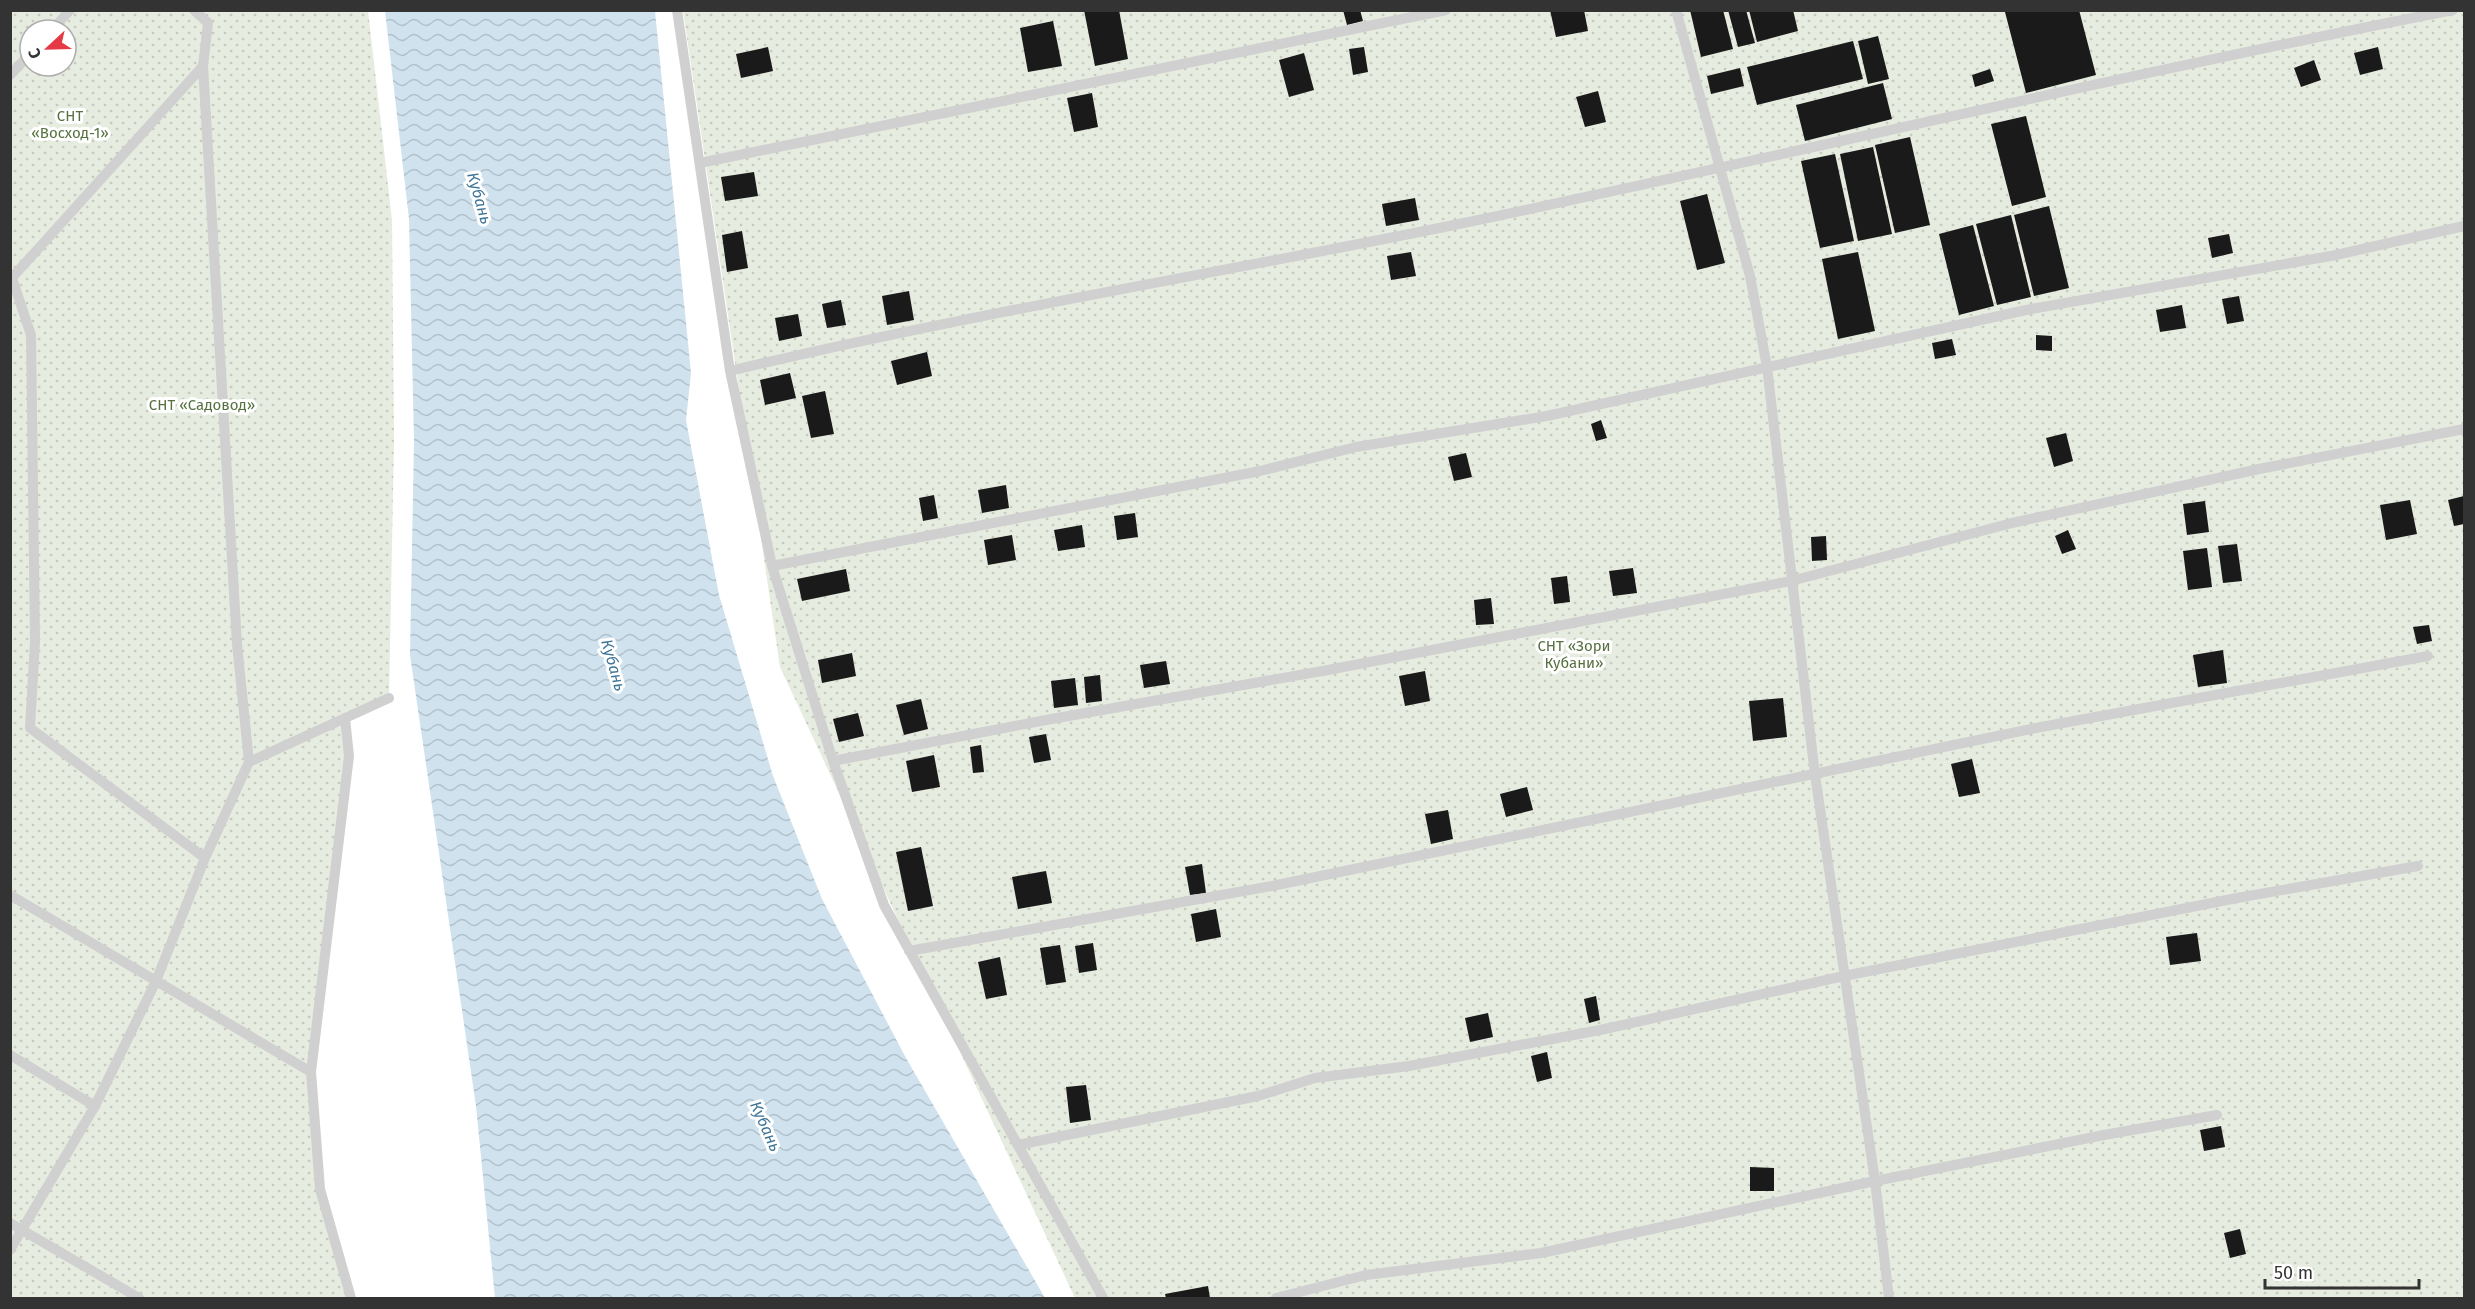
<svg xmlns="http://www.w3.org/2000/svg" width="2475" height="1309" font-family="'Fira Sans',sans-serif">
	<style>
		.grass { fill: url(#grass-dots); fill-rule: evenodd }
		.water { fill: url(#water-waves) }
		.building { fill: #1a1a1a }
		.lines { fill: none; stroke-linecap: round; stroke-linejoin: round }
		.lane { stroke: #d0d0d0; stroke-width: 10 }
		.labels { text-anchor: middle; stroke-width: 6; stroke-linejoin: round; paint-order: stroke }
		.park-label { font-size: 15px; fill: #56703f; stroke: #fff }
		.water-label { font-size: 16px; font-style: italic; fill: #3f7597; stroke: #fff }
	</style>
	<defs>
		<pattern id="grass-dots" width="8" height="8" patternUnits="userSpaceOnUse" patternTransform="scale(1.5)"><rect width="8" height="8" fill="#e6ecdf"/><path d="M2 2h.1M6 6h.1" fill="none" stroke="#c6cbc0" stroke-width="1.8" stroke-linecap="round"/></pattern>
		<pattern id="water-waves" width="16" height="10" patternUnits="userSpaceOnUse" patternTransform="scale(1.5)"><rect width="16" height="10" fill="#cfe2ee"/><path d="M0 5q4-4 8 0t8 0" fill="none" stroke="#b2c2cd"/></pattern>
	</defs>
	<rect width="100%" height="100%" fill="#fff"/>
	<path class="grass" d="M10,11H368L392,220L394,440L389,698L345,718L349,756L311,1072L320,1189L351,1298H11ZM30,30H66V66H30Z
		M683,11H2464V1298H1075L780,667Z"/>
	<path class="water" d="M385,11H655L691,373L686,420L719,595L773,776L822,899L906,1058L1045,1298H495L476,1106L410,655L414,441L409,219Z"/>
	<path class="building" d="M1084,10H1119L1128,59L1095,66Z
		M1343,10H1360L1363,21L1347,25Z
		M1550,10H1584L1588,31L1556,37Z
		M1690,10H1723L1733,49L1701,57Z
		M1728,10H1746L1755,43L1738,47Z
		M1749,10H1793L1798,31L1757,42Z
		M2010,10H2079L2096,75L2026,93L2005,12Z
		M1053,21L1062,66L1028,72L1020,28Z
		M1878,36L1889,79L1868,84L1858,41Z
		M1853,41L1863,79L1757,105L1747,67Z
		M768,47L773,71L741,78L736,54Z
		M1364,47L1368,72L1353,75L1349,49Z
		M2378,47L2383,69L2360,75L2354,53Z
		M1304,53L1314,90L1289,97L1279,60Z
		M2314,60L2321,80L2301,87L2294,68Z
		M1740,68L1744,86L1711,94L1707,76Z
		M1990,69L1994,81L1975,87L1972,75Z
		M1883,83L1892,119L1805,141L1796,105Z
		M1598,91L1606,122L1585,127L1576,97Z
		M1092,93L1098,127L1074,132L1067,98Z
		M2026,116L2046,197L2012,206L1991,124Z
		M1910,137L1930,225L1895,233L1875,145Z
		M1873,147L1892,234L1858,241L1840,154Z
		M1835,154L1854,241L1820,248L1801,161Z
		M754,172L758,196L725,201L721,177Z
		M1707,194L1725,263L1697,270L1680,201Z
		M1415,198L1419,220L1386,226L1382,204Z
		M2049,206L2069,288L2034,296L2014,215Z
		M2011,215L2031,297L1997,305L1976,224Z
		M1973,225L1994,306L1959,315L1939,234Z
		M742,231L748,268L727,272L722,235Z
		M2229,234L2233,253L2212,258L2208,238Z
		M1411,252L1416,276L1391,280L1387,256Z
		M1858,252L1875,331L1838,339L1822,259Z
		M909,291L914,320L887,325L882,296Z
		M2239,296L2244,321L2227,324L2222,299Z
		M841,300L846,325L827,328L822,304Z
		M2182,305L2186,328L2160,332L2156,310Z
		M798,314L802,336L779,341L775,318Z
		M2036,335L2052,336V351L2036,350Z
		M1952,339L1956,355L1935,359L1932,343Z
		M927,352L932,376L897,385L891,361Z
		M790,373L796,398L765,405L760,380Z
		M825,391L834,434L811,438L802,396Z
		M1601,420L1607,438L1596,441L1591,424Z
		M2066,433L2073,461L2054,467L2046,438Z
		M1466,453L1472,477L1454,481L1448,457Z
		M1006,485L1009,508L982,513L978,490Z
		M934,495L938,518L923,521L919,498Z
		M2464,496V524L2454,526L2448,500Z
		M2410,500L2417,534L2386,540L2380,505Z
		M2205,501L2209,532L2187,535L2183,504Z
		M1135,513L1138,537L1117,540L1114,516Z
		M1082,525L1085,547L1058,551L1054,530Z
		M2068,530L2076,549L2062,554L2055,536Z
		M1012,535L1016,560L988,565L984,540Z
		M1826,536L1827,560L1812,561L1811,537Z
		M2237,544L2242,581L2223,583L2218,546Z
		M2207,548L2212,587L2188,590L2183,551Z
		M1633,568L1637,593L1613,596L1609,571Z
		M846,569L850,591L802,601L797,579Z
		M1567,576L1570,602L1554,604L1551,578Z
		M1491,598L1494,624L1476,625L1474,600Z
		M2429,625L2432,641L2417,644L2413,627Z
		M2223,650L2227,683L2198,687L2193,655Z
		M852,653L856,676L822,683L818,660Z
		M1166,661L1170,684L1144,688L1140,665Z
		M1425,671L1430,701L1405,706L1399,676Z
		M1100,675L1102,701L1086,703L1084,677Z
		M1075,678L1078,705L1054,708L1051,681Z
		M1783,698L1787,737L1753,741L1749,701Z
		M921,699L928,729L904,735L896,705Z
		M858,713L864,736L839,742L833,719Z
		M1046,734L1051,760L1034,763L1029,737Z
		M981,745L984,772L973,773L970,747Z
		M934,755L940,787L912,792L906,761Z
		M1972,759L1980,793L1959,797L1951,764Z
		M1527,787L1533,810L1506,817L1500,794Z
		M1448,810L1453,839L1431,844L1425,814Z
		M921,847L933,906L908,911L896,852Z
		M1202,864L1206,893L1190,895L1185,867Z
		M1046,871L1052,903L1018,909L1012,877Z
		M1216,909L1221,937L1196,942L1191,914Z
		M2197,933L2201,961L2170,965L2166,937Z
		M1093,943L1097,970L1079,973L1075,946Z
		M1060,945L1066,982L1046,985L1040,948Z
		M1000,957L1007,995L986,999L978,962Z
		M1596,996L1600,1020L1589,1023L1584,999Z
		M1488,1013L1493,1037L1470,1042L1465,1018Z
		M1547,1052L1552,1078L1537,1082L1531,1056Z
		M1086,1085L1091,1120L1070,1123L1066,1087Z
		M2221,1126L2225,1147L2204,1151L2200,1130Z
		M1750,1167L1774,1168V1191H1750Z
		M2240,1229L2246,1254L2230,1258L2224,1233Z
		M1208,1286L1210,1298H1166L1165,1294Z"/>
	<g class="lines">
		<path class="lane" d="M677,10L730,371L772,566L833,761L884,905L1103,1298
			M1676,10L1750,276L1767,367L1815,775L1875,1181L1889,1298
			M52,30L70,10
			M10,75L30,54
			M700,163L1446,10
			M12,278L31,335L35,641L30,728L205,858
			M10,280L203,66
			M730,371C971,313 1216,274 1459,224C1790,155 2120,75 2453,10
			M772,566L1260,471L1356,447L1547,416L2026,310L2336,255L2464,226
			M345,718L349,756L311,1072L320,1189L351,1298
			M833,761L1046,720L1328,670L1791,581L2012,523L2259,469L2464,429
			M249,762L389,698
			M10,895L311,1072
			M909,951L1272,886L2041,727L2428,656
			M10,1055L95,1106
			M1018,1145L1258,1096L1315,1078L1409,1066L1600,1030L1844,976L2237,898L2418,866
			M10,1223L139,1298
			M10,1250L95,1106L156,981L205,858L249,762L237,644L203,66L208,23L194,10
			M1276,1298L1366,1275L1541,1253L1875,1181L2104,1135L2217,1115"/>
	</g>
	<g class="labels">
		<g class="park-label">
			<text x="70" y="121">СНТ<tspan x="70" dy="17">«Восход-1»</tspan></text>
			<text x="202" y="410">СНТ «Садовод»</text>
			<text x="1574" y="651">СНТ «Зори<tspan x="1574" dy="17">Кубани»</tspan></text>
		</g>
		<g class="water-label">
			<text transform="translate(480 198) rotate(74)" y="6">Кубань</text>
			<text transform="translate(614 665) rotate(74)" y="6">Кубань</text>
			<text transform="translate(766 1126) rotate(66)" y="6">Кубань</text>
		</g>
	</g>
	<rect width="2475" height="1309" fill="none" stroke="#333333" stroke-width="24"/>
	<g transform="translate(48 48) rotate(248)"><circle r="28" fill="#ffffff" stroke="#adadad" stroke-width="1.5"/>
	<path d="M0-4.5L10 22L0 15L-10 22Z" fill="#e63946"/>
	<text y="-9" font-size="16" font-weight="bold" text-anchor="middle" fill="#333333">С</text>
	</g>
	<path d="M2265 1279v9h154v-9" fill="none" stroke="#333333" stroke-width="3"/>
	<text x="2274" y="1279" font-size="18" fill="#333333" stroke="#ffffff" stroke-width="4.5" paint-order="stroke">50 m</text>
</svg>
